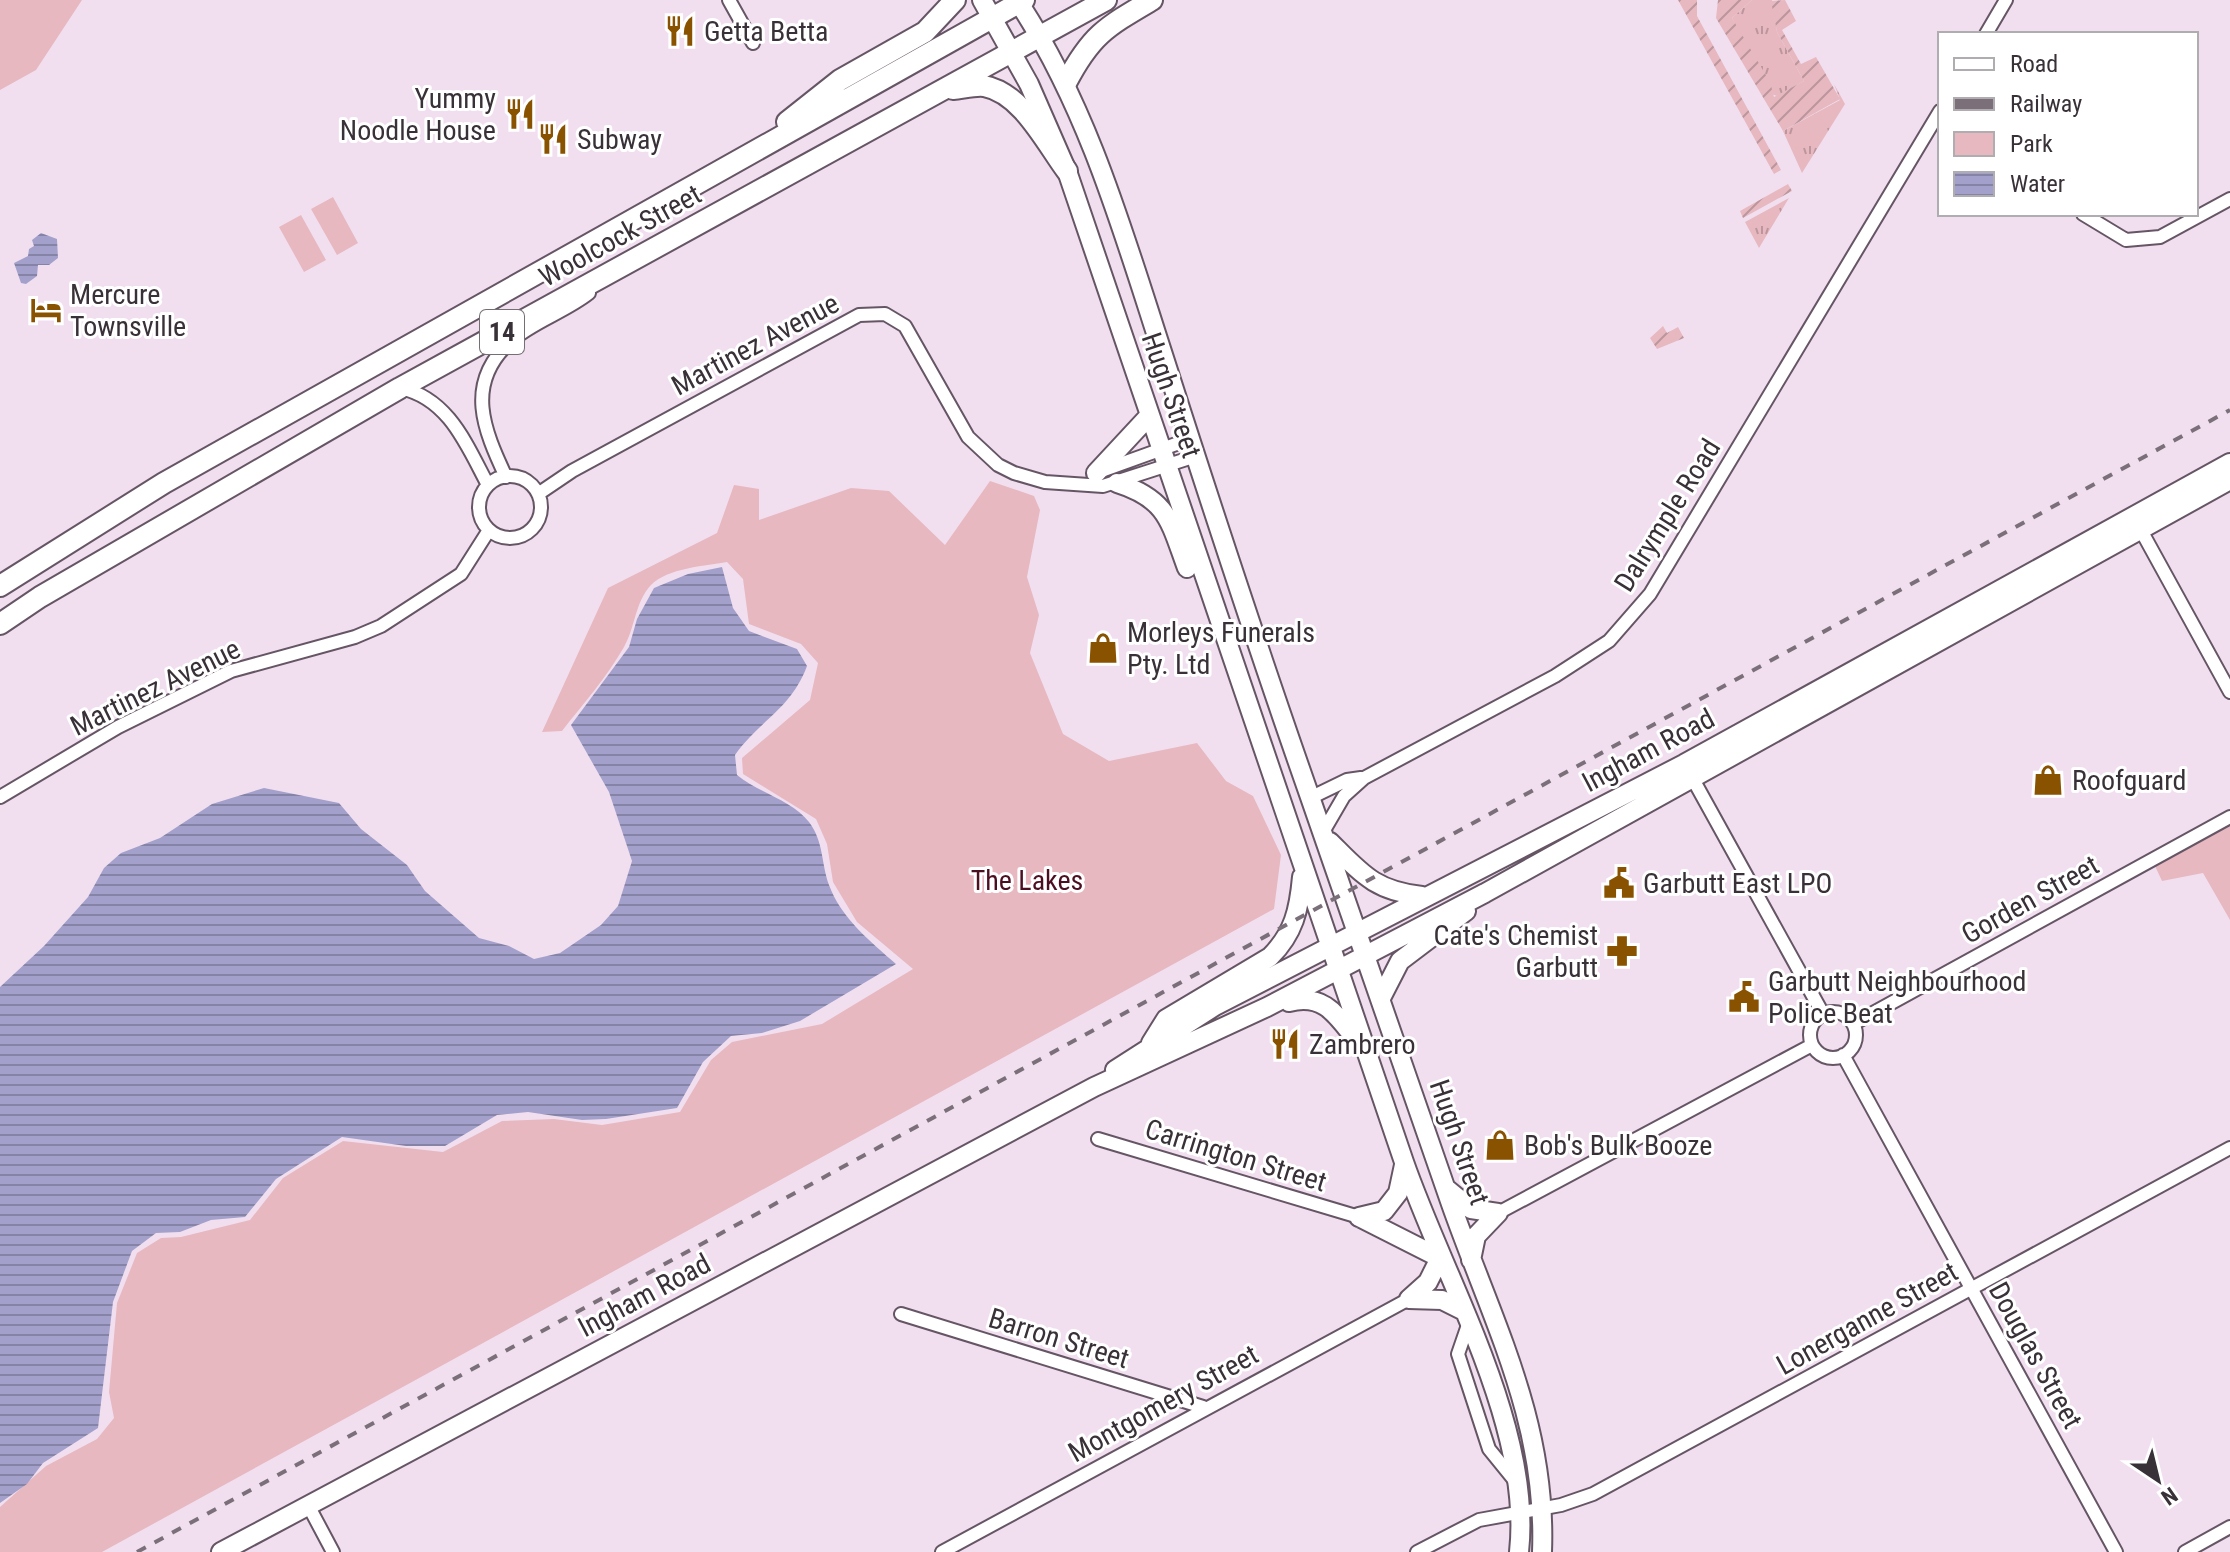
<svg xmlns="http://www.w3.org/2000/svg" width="2230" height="1552" font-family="'Roboto Condensed',sans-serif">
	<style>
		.grass { fill: url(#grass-tufts) }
		.park { fill: #e7b8c0 }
		.garden { fill: url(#garden-furrows) }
		.water { fill: url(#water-rules) }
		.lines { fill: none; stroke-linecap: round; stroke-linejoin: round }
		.minor-casing { stroke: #665665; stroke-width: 16 }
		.secondary-casing { stroke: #665665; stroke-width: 22 }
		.primary-casing { stroke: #665665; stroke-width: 24 }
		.minor { stroke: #fff; stroke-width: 12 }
		.secondary { stroke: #fff; stroke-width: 18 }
		.primary { stroke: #fff; stroke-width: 20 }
		.rail { stroke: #7b707a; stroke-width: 4; stroke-dasharray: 10 10; stroke-linecap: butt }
		.labels { text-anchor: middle; stroke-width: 6; stroke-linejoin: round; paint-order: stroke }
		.shield { fill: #fff; stroke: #746f73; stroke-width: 2 }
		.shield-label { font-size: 26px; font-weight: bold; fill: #383137 }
		.poi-label { font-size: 28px; fill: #383137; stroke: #fff; text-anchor: start }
		.street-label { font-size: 28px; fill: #383137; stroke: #fff }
		.park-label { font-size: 28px; fill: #4c0e21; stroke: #fff }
	</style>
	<defs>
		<pattern id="grass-tufts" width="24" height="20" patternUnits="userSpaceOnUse" patternTransform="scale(2)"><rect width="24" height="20" fill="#e7b8c0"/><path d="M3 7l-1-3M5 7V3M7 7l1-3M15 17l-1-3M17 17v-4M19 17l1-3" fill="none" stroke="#bc969d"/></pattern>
		<pattern id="garden-furrows" width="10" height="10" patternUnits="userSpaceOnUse" patternTransform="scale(2)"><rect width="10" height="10" fill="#e7b8c0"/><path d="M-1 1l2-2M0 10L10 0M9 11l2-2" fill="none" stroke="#bc969d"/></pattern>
		<pattern id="water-rules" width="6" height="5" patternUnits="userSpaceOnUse" patternTransform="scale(2)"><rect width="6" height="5" fill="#a3a1cb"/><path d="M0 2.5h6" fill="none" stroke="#8684a6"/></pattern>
	</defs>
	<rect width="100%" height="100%" fill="#f1dff0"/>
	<path class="grass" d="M1752,0H1772L1777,32L1804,81L1777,96L1771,94L1732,18Z
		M1834,84L1845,104L1802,173L1783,131L1840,100Z
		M1789,198L1759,248L1745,222Z"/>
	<path class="park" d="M0,0H82L36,70L0,90Z
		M333,197L358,243L337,255L311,209Z
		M301,215L326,260L304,272L279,227Z
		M990,481L1034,496L1040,510L1027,577L1039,615L1030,653L1063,734L1109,761L1197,743L1226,781L1253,796L1281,855L1274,909L102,1552H0V1507L46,1466L97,1439L114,1418L109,1392L117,1303L137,1253L161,1238L181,1237L250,1220L283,1178L343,1141L443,1152L502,1121L554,1119L602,1125L680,1112L711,1060L732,1042L822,1024L913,969L857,922L833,882L827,844L816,819L743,774L742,758L810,700L818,663L801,644L749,624L743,579L727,562C704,566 668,568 651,585C635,602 635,628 624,647C607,677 583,704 562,731L542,732L608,588L717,533L734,485L759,489V520L851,488L889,491L945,545Z
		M2230,825V920L2203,873L2162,881L2155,866Z"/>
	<path class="garden" d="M1678,0H1697V16L1781,170L1774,174Z
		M1718,0H1752L1732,18L1770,82L1774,97L1804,81L1777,32L1771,1L1785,0L1796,21L1782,30L1801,64L1816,57L1840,99L1783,131L1716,18Z
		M1788,184L1792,191L1743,218L1740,211Z
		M1663,326L1667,333L1678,327L1684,338L1657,349L1650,338Z"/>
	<path class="water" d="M41,233L57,239L58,258L49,265H38L37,276L26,284L21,283L14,263L28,256L29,249L34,246L32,240Z
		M722,567L733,608L749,631L797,649L807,666C791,709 760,720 735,755L737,775C757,792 792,800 809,822C824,842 821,863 829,885C841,918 871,942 896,964L800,1021L762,1033L731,1036L703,1062L677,1108L606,1119L582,1120L528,1112L497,1115L445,1146H406L342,1137L276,1179L245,1217L211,1220L180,1232L156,1233L132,1251L113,1302L98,1428L43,1463L27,1484L0,1503V987L44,946L88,897L104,868L121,853L160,838L212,804L264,788L339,803L361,829L407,865L425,891L479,938L509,946L534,959L560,953L601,925L618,906L632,861L609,792L571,725L629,647L637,619L654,588L688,574Z"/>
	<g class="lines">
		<defs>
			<path id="minor" d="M729,0L753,43
				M1986,34L2006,0
				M2083,214L2126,240L2160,237L2230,199
				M400,388C449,398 467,446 488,485
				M1101,471L1190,439
				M479 507a31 31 0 1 1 62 0a31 31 0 1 1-62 0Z
				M506,477C484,430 464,384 510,342C532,322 565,312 589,293
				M538,494L572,471L859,315L885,314L905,326L968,437L998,465L1014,473L1045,482L1103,486L1196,456
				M2137,523L2230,692
				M1689,772L1823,1014
				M0,797L118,727L231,671L355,637L381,626L461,574L489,530
				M1310,798L1347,780L1361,778
				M1323,832L1344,796L1364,778L1555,676L1609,641L1650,594L1940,111
				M1810 1035a23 23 0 1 1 46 0a23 23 0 1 1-46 0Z
				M1853,1024L2230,817
				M1843,1055L2116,1552
				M1098,1139L1359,1217
				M1498,1213L1812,1045
				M901,1314L1203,1407
				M1468,1325L1458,1354L1489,1449L1515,1481
				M308,1505L333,1552
				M942,1552L1409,1299
				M1417,1552L1479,1520L1561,1505L1593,1494L2230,1148
				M2185,1552L2230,1527"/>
			<path id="secondary" d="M982,0L1029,84L1067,171C1178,502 1289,833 1404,1162C1445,1280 1533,1427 1519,1552
				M1017,0C1089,109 1124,235 1164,358C1211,505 1259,652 1310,797C1358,932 1404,1068 1451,1204C1493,1323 1547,1422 1542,1552
				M1096,473L1149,416
				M1117,483C1168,499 1170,522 1187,568
				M1330,842C1362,874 1375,891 1422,896
				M1381,998L1400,961L1466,911
				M1289,1002C1325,993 1337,1016 1357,1041
				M1151,1043L1166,1019L1270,957C1294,933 1299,910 1302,877
				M1115,1070L1215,1006L1684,764L2230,463
				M1448,1190L1471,1209L1498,1213
				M1359,1217L1440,1258L1428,1282L1409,1299
				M1359,1217L1384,1211L1398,1193L1404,1165
				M1471,1260L1476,1236L1498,1213
				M1409,1299L1442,1300L1462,1310
				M221,1552L1094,1087L1267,1007L1485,893L2230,480"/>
			<path id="primary" d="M1066,83C1091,35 1106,27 1152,0
				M953,89C963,88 975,85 984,86C1022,93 1046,143 1067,171
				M787,122L840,80L925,32L955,0
				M0,586L164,483L1024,0
				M0,624L40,597L400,388L1106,0"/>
		</defs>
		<use href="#minor" class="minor-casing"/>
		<use href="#secondary" class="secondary-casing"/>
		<use href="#primary" class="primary-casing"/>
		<use href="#minor" class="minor"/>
		<use href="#secondary" class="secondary"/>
		<use href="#primary" class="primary"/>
		<path class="rail" d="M137,1552L2230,410"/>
	</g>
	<defs>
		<symbol id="restaurant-bare" viewBox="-9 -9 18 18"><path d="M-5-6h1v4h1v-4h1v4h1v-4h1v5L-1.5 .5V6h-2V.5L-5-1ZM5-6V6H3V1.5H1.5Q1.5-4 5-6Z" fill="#895201" stroke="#fff" stroke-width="2.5" paint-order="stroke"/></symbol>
		<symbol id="hotel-bare" viewBox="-9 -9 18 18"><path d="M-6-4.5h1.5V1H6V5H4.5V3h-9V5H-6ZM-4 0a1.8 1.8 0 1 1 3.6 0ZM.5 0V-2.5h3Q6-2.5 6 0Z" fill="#895201" stroke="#fff" stroke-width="2.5" paint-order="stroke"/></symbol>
		<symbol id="shop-bare" viewBox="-9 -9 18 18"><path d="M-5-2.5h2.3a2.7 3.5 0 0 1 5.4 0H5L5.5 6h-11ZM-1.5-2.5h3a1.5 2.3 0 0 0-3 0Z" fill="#895201" stroke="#fff" stroke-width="2.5" paint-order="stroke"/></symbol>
		<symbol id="civic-bare" viewBox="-9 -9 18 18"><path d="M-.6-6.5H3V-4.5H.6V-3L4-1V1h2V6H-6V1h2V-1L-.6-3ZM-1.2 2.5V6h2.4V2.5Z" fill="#895201" stroke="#fff" stroke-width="2.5" paint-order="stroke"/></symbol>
		<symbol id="pharmacy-bare" viewBox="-9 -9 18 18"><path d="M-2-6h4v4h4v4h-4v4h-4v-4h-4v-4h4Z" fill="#895201" stroke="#fff" stroke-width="2.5" paint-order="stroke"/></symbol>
	</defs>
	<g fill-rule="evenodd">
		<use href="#restaurant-bare" x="658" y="9" width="44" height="44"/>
		<use href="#restaurant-bare" x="498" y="92" width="44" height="44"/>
		<use href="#restaurant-bare" x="531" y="117" width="44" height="44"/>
		<use href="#hotel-bare" x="24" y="288" width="44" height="44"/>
		<use href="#shop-bare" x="1081" y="626" width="44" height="44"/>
		<use href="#shop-bare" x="2026" y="758" width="44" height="44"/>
		<use href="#civic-bare" x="1597" y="861" width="44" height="44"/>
		<use href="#pharmacy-bare" x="1600" y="929" width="44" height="44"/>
		<use href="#civic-bare" x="1722" y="975" width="44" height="44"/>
		<use href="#restaurant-bare" x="1263" y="1022" width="44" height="44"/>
		<use href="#shop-bare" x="1478" y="1123" width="44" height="44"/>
	</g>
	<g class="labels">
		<rect class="shield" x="480" y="310" width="44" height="44" rx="6"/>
		<g class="shield-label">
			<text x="502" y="341">14</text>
		</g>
		<g class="poi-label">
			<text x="704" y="41">Getta Betta</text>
			<text x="496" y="108" text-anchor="end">Yummy<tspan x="496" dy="32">Noodle House</tspan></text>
			<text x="577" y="149">Subway</text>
			<text x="70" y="304">Mercure<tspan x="70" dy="32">Townsville</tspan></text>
			<text x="1127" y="642">Morleys Funerals<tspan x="1127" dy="32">Pty. Ltd</tspan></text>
			<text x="2072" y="790">Roofguard</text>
			<text x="1643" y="893">Garbutt East LPO</text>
			<text x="1598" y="945" text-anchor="end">Cate's Chemist<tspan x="1598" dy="32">Garbutt</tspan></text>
			<text x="1768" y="991">Garbutt Neighbourhood<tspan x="1768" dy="32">Police Beat</tspan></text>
			<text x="1309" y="1054">Zambrero</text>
			<text x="1524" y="1155">Bob's Bulk Booze</text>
		</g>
		<g class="street-label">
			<text transform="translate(620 235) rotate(-29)" y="10">Woolcock Street</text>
			<text transform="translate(755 344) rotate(-28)" y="10">Martinez Avenue</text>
			<text transform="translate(1172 395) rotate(71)" y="10">Hugh Street</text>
			<text transform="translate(1667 515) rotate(-58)" y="10">Dalrymple Road</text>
			<text transform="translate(155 687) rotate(-26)" y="10">Martinez Avenue</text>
			<text transform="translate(1648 750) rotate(-28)" y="10">Ingham Road</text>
			<text transform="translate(2030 899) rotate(-29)" y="10">Gorden Street</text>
			<text transform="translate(1460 1142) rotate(71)" y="10">Hugh Street</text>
			<text transform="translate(1236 1155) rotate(17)" y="10">Carrington Street</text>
			<text transform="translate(644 1295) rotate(-28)" y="10">Ingham Road</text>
			<text transform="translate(1867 1318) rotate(-29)" y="10">Lonerganne Street</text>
			<text transform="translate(1059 1338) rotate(17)" y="10">Barron Street</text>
			<text transform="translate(2036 1355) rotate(61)" y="10">Douglas Street</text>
			<text transform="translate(1163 1403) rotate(-29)" y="10">Montgomery Street</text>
		</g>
		<g class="park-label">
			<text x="1027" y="890">The Lakes</text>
		</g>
	</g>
	<rect x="1938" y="32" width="260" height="184" fill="#ffffff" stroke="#afadaf" stroke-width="2"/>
	<rect x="1954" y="58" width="40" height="12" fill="#ffffff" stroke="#afadaf" stroke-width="2"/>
	<text x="2010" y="72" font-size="24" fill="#383137">Road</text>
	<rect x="1954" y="98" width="40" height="12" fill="#7b707a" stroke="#afadaf" stroke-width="2"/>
	<text x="2010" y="112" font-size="24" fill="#383137">Railway</text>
	<rect x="1954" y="132" width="40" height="24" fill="#e7b8c0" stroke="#afadaf" stroke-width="2"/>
	<text x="2010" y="152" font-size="24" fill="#383137">Park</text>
	<rect x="1954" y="172" width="40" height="24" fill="url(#water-rules)" stroke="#afadaf" stroke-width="2"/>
	<text x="2010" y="192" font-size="24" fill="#383137">Water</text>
	<g transform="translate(2158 1480) rotate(145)" stroke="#ffffff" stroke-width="6" paint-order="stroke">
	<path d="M0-6L14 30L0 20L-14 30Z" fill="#383137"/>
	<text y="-12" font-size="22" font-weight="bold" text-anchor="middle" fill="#383137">N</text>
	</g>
</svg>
